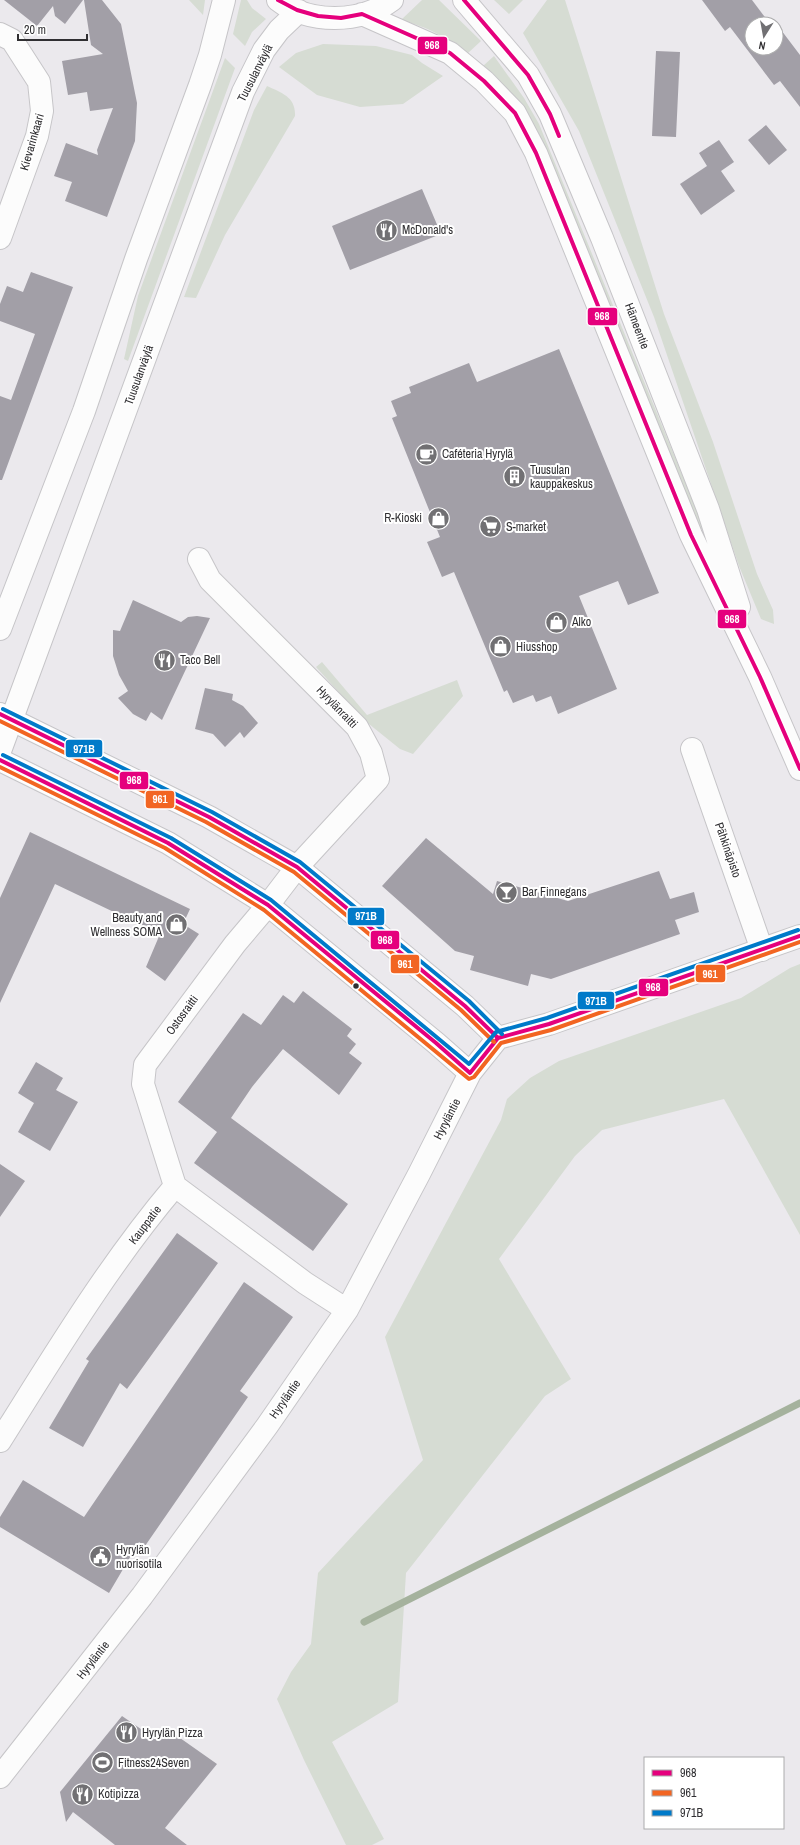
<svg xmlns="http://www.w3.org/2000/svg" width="800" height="1845" font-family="'Archivo Narrow',sans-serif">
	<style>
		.green { fill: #d6dcd3 }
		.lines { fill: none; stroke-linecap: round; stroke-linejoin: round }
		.stream { stroke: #a5b29d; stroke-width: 7 }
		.building { fill: #a29fa7 }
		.minor-casing { stroke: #c6c5c8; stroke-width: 24 }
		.major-casing { stroke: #c6c5c8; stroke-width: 24 }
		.minor { stroke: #fcfcfc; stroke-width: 22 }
		.major { stroke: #fcfcfc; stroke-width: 22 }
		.bus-1-casing { stroke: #fff; stroke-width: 7 }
		.bus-2-casing { stroke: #fff; stroke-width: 7 }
		.bus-3-casing { stroke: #fff; stroke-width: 7 }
		.bus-1 { stroke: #e5007d; stroke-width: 4 }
		.bus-2 { stroke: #f26522; stroke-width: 4 }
		.bus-3 { stroke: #007ac9; stroke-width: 4 }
		.bus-dot { fill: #302f32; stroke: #fff; stroke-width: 1.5 }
		.labels { text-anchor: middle; stroke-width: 4; stroke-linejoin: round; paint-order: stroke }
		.street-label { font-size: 12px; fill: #302f32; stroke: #fff }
		.poi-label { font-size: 12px; fill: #302f32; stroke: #fff; text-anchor: start }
		.line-badge { stroke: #fff; stroke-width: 1.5 }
		.badge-label { font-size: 11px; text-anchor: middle; font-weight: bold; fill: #fff }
	</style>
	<rect width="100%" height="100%" fill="#ebe9ed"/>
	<path class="green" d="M189,0H205L203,15Z
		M241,0H247L252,8L266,19L252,32L245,46L233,34Z
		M422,0H439L481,41L467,54C444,36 430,28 401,20Z
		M494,0H523L509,14Z
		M547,0H565L664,314L713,442L757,574L773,610L774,624L761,619L739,566L654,317L579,131L523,33Z
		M323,44L376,46L412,55L422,63L443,76L403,104L360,107L317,95L279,67L296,53Z
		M494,56L524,98L539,124L703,526V529H699L517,103L502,83L483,66Z
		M225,58L235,68L128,361L124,359L138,296Z
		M267,86C282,93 296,97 295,116L225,235L196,298L184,297L254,110Z
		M322,662L367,715L457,680L463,696L413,754L400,749L364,720L316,667Z
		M800,964V1235L724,1099L602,1130L575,1156L499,1259L571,1379L545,1396L406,1573L398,1702L332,1742L384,1839L372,1845H346L304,1760L277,1699L291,1672L311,1644L318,1573L423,1460L385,1337L501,1120L507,1099L530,1078L559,1061L741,998L790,968Z"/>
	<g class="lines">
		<path class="stream" d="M364,1622L800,1403"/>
	</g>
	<path class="building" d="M4,0H83L65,24L55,16L53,6L37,26Z
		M84,0H102L121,24L137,103L135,141L107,217L65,201L72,182L54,176L66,143L98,155L97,150L113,108L90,111L87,92L68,95L62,61L103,54L91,45Z
		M702,0H752L770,24H752V48H776V24H773L775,22L800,55V107L780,81L774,85L730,27L725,31Z
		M656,51L680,52L676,137L652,136Z
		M766,125L787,150L769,165L748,140Z
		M719,140L734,162L721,171L735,191L701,215L680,184L707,166L699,153Z
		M422,189L441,234L350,270L332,226Z
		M31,272L73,287L2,480H0V396L11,400L35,334L0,321V304L7,286L23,292Z
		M559,349L659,593L628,605L618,581L579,596L617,689L558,714L551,696L536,702L533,695L513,703L507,690L504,692L454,572L442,577L427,542L440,537L392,418L397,416L391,401L411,393L409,387L469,363L477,382Z
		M133,600L181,622L188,617L197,616L210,618L162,720L151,712L146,721L133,714L118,698L128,691L119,675L113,656V630L120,631Z
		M205,688L233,694L232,700L243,706L258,723L244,738L240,732L225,747L213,734L195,729Z
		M30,832L190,909L183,924L199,934L165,981L146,967L160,934L55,884L0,1003V898Z
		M426,838L493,894L497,881L568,901L659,871L670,899L694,892L699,912L675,920L680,934L551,979L531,974L528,986L470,970L474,956L455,951L382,886Z
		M303,991L352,1029L347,1036L356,1044L349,1053L362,1063L339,1095L283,1049L252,1087L231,1118L348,1204L313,1251L194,1163L217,1132L178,1102L243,1013L261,1025L283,995L294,1003Z
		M36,1062L63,1078L56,1090L78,1102L50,1151L18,1132L34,1103L18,1093Z
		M0,1164L25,1181L0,1217Z
		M177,1233L218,1263L127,1389L120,1383L83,1447L49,1428L89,1361L86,1359Z
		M244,1282L293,1317L240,1391L248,1397L145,1546L139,1542L109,1593L0,1527V1517L23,1480L84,1517Z
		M122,1716L154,1738L163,1726L217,1764L165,1828L187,1845H115L73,1812L66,1822L60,1792Z"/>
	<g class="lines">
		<defs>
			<path id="minor" d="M0,34L12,40L39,82L42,111L37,136L0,238
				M0,714L209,817L297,867L465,1006L498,1038
				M692,749L762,950
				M0,760L168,843L268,905L436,1043L470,1073
				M175,1186L143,1084L145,1065L235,944L268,905L297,867L378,779L371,753L357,727L210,580L199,559
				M0,1441C55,1354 108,1265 175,1186L305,1283L347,1310
				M0,1777L142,1596L267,1426L347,1310L419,1174L470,1073L498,1038L549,1024L800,936"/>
			<path id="major" d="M278,0C309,24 360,24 392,0
				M464,0L528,75L550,114L602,238L708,509L739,607
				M362,14L450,53L484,81L515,113L536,153L691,535L760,677L800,769
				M0,629L84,411L136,259L200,85L210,55L224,0
				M0,751L243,92L264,50L279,30L299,11"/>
		</defs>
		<use href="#minor" class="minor-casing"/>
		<use href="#major" class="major-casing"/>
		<use href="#minor" class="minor"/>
		<use href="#major" class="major"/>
		<defs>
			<path id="bus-1" d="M278,0L297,10L318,16L341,18L362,14L450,53L484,81L515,113L536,153L691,535L760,677L800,769
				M464,0L528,75L550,114L559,136
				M0,714L209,817L297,867L465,1006L498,1038
				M0,760L168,843L268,905L436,1043L470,1073L498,1038L549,1024L800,936"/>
			<path id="bus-2" d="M0,721L206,822L294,872L461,1010L494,1042
				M0,767L165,848L264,910L469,1079L474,1077L501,1043L551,1030L800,942"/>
			<path id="bus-3" d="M3,709L212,812L300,862L469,1001L502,1034
				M3,755L171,838L271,900L469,1064L496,1032L547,1018L798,930"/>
		</defs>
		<use href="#bus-1" class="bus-1-casing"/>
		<use href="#bus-2" class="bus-2-casing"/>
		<use href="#bus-3" class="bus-3-casing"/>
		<use href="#bus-1" class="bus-1"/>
		<use href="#bus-2" class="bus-2"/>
		<use href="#bus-3" class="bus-3"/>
	</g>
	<defs>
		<symbol id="restaurant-disc" viewBox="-11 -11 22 22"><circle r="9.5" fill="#717073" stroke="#fff"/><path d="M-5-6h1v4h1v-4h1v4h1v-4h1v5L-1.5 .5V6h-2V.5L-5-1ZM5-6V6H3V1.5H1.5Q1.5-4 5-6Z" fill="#fff"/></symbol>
		<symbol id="cafe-disc" viewBox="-11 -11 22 22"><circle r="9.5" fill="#717073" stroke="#fff"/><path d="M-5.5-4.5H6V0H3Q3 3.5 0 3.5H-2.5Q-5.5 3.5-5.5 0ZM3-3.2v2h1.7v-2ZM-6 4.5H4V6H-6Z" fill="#fff"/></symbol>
		<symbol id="building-disc" viewBox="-11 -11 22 22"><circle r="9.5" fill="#717073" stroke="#fff"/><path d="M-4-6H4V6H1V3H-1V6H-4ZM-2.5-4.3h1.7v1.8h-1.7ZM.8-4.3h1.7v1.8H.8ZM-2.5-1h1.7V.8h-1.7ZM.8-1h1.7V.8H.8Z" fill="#fff"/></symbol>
		<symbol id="shop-disc" viewBox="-11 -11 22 22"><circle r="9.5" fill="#717073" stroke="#fff"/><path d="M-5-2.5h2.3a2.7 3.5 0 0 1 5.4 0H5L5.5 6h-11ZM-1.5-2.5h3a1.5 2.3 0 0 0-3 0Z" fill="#fff"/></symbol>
		<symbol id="supermarket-disc" viewBox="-11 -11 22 22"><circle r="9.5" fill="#717073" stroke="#fff"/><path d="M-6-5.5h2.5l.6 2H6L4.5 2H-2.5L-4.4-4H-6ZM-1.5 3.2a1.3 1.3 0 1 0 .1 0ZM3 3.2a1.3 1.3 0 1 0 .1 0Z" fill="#fff"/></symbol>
		<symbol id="bar-disc" viewBox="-11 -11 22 22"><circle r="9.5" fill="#717073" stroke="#fff"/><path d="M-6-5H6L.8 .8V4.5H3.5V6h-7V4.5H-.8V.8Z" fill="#fff"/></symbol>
		<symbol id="civic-disc" viewBox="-11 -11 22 22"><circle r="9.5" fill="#717073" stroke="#fff"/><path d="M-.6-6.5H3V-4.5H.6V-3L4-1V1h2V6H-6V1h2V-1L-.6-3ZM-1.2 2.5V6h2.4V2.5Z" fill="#fff"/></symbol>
		<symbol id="stadium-disc" viewBox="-11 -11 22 22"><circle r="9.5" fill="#717073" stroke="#fff"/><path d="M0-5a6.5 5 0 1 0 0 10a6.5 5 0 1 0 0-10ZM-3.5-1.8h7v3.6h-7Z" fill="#fff"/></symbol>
	</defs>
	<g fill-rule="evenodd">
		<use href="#restaurant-disc" x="374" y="218" width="25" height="25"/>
		<use href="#cafe-disc" x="414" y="442" width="25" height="25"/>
		<use href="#building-disc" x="502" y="464" width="25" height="25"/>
		<use href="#shop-disc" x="426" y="506" width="25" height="25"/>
		<use href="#supermarket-disc" x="478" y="514" width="25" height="25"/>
		<use href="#shop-disc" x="544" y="610" width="25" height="25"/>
		<use href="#shop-disc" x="488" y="634" width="25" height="25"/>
		<use href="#restaurant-disc" x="152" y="648" width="25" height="25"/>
		<use href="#bar-disc" x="494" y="880" width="25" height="25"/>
		<use href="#shop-disc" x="164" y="912" width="25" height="25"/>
		<use href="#civic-disc" x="88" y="1544" width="25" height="25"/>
		<use href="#restaurant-disc" x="114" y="1720" width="25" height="25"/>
		<use href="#stadium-disc" x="90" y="1750" width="25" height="25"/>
		<use href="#restaurant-disc" x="70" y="1782" width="25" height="25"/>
	</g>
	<circle class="bus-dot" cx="356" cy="986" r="3.5"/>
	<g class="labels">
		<g class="street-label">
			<text transform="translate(255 73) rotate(-63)" y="4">Tuusulanväylä</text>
			<text transform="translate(32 142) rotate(-74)" y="4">Kievarinkaari</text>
			<text transform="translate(637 326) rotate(69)" y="4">Hämeentie</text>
			<text transform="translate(139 375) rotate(-70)" y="4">Tuusulanväylä</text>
			<text transform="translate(337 707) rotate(46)" y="4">Hyrylänraitti</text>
			<text transform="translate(728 850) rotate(71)" y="4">Pähkinäpisto</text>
			<text transform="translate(182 1015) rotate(-54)" y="4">Ostosraitti</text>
			<text transform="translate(447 1119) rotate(-63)" y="4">Hyryläntie</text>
			<text transform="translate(145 1225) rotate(-53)" y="4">Kauppatie</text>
			<text transform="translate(285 1399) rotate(-55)" y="4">Hyryläntie</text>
			<text transform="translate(93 1660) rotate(-52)" y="4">Hyryläntie</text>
		</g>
		<g class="poi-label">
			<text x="402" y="234">McDonald's</text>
			<text x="442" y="458">Caféteria Hyrylä</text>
			<text x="530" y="474">Tuusulan<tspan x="530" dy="14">kauppakeskus</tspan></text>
			<text x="422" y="522" text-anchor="end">R-Kioski</text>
			<text x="506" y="531">S-market</text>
			<text x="572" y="626">Alko</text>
			<text x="516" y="651">Hiusshop</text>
			<text x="180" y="664">Taco Bell</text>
			<text x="522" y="896">Bar Finnegans</text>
			<text x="162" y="922" text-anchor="end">Beauty and<tspan x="162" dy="14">Wellness SOMA</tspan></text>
			<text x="116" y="1554">Hyrylän<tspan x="116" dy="14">nuorisotila</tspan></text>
			<text x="142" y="1737">Hyrylän Pizza</text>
			<text x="118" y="1767">Fitness24Seven</text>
			<text x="98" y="1798">Kotipizza</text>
		</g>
	</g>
	<g class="line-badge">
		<rect x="417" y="36" width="31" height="19" rx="4" fill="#e5007d"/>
		<rect x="587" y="307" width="31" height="19" rx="4" fill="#e5007d"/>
		<rect x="717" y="609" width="30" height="20" rx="4" fill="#e5007d"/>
		<rect x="65" y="739" width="38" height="19" rx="4" fill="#007ac9"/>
		<rect x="119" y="771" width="30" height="19" rx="4" fill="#e5007d"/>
		<rect x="145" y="790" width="30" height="19" rx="4" fill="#f26522"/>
		<rect x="347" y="907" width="38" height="19" rx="4" fill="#007ac9"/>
		<rect x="370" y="930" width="30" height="20" rx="4" fill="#e5007d"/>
		<rect x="390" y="954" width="30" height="20" rx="4" fill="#f26522"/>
		<rect x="695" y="964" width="31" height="19" rx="4" fill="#f26522"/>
		<rect x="638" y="978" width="31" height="19" rx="4" fill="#e5007d"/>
		<rect x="577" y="991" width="38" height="19" rx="4" fill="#007ac9"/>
	</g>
	<g class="badge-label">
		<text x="432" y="49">968</text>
		<text x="602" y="320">968</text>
		<text x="732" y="623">968</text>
		<text x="84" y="753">971B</text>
		<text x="134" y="784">968</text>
		<text x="160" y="803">961</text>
		<text x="366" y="920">971B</text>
		<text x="385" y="944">968</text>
		<text x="405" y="968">961</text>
		<text x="710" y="978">961</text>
		<text x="653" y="991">968</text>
		<text x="596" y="1005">971B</text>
	</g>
	<rect x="644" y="1757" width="140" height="72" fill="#ffffff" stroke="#acacad"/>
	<rect x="652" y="1770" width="20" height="6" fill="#e5007d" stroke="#acacad"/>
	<text x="680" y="1777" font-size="12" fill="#302f32">968</text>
	<rect x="652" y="1790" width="20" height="6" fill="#f26522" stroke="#acacad"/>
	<text x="680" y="1797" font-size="12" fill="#302f32">961</text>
	<rect x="652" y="1810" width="20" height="6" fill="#007ac9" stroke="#acacad"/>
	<text x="680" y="1817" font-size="12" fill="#302f32">971B</text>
	<g transform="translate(764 36) rotate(191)"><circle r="19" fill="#ffffff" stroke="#acacad"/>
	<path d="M0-3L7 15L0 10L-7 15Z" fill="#717073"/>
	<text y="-6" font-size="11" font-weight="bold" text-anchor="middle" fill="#302f32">N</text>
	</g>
	<path d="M18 34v6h69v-6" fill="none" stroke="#302f32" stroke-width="2"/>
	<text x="24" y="34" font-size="12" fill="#302f32" stroke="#ffffff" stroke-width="3" paint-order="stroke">20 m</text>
</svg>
